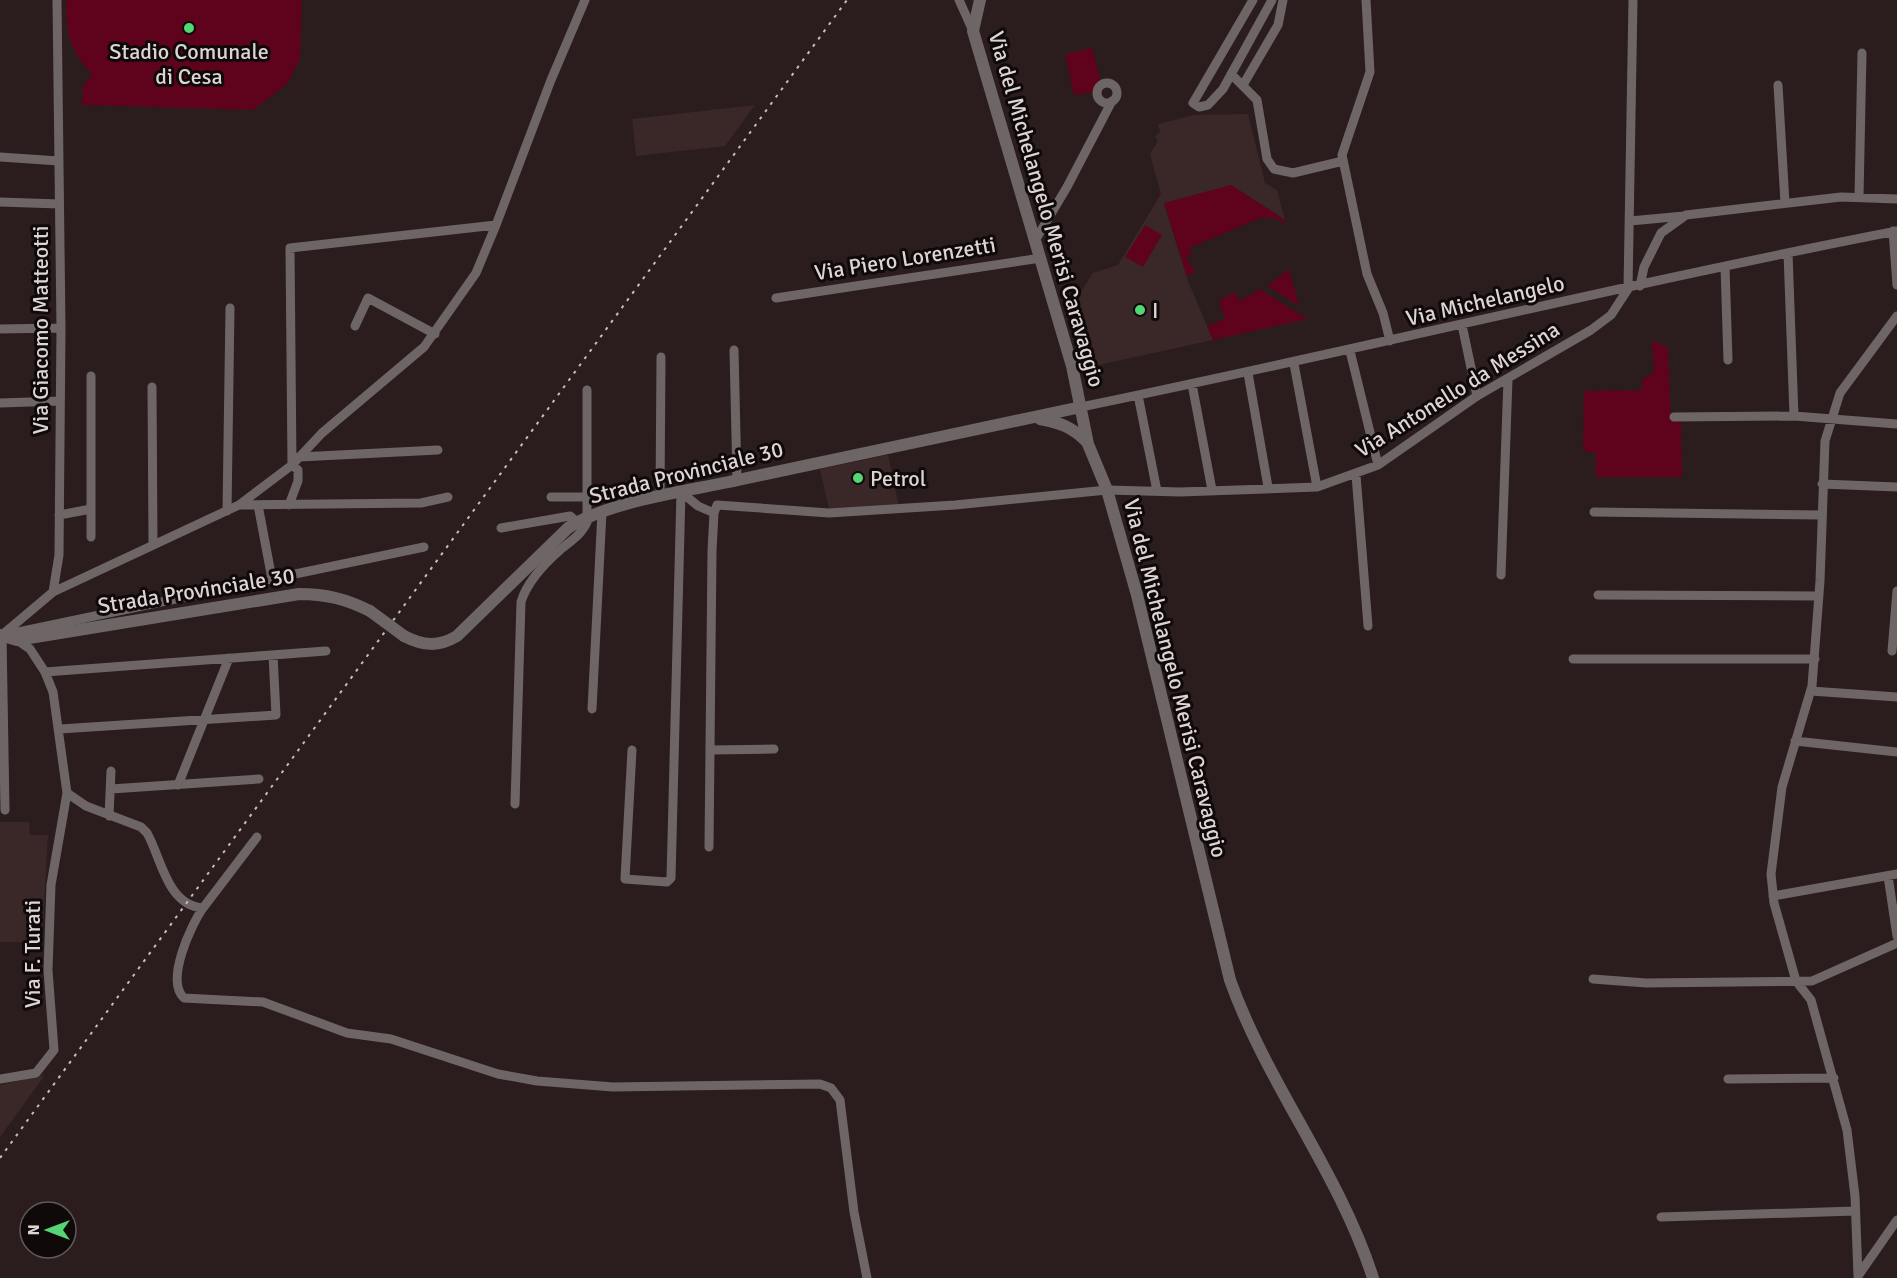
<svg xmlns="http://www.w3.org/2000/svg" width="1897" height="1278" font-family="Signika,sans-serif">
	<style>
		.built { fill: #3a2728 }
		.green { fill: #5f031c }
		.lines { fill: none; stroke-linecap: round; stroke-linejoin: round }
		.minor { stroke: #6e6666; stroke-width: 9 }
		.tertiary { stroke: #6e6666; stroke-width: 12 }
		.rail { stroke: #c7bdbd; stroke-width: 2; stroke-dasharray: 3 6; stroke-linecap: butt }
		.tertiary-bridge { stroke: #6e6666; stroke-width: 12 }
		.poi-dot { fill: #53d673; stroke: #0f0909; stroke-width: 2 }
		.labels { text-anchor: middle; stroke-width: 6; stroke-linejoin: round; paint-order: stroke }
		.poi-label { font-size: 22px; fill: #ddd4d4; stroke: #0f0909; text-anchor: start }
		.street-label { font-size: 22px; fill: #ddd4d4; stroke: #0f0909 }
	</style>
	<rect width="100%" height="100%" fill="#2b1d1e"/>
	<path class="built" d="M755,105L725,146L636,156L632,119Z
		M1248,114L1265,183L1277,190L1285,220L1231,185L1164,204L1188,281L1213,340L1094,366L1091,357L1094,350L1076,299L1093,273L1118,265L1161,194L1150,154L1158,141L1155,136L1160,132L1158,124L1194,115Z
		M888,455L899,506L829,509L820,469Z
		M0,822H29L30,835H48L42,942H0Z
		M45,1075L0,1137V1085Z"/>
	<path class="green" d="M66,0H302L300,58L288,83L253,110L82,105L83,86L92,75C68,45 67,38 66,0Z
		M1092,48L1101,82L1094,92L1074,95L1065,54Z
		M1231,185L1285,220L1286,224L1274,218H1261L1189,248L1192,254L1186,257L1195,272L1187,276L1164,203Z
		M1145,225L1162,235L1143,267L1125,257Z
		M1289,269L1299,306L1267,286Z
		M1260,289L1307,319L1213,340L1207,326L1225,319L1219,301L1234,292L1240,301Z
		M1652,340L1668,348L1671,422H1681L1682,477H1596V453L1583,451L1584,391L1642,390V379L1654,372Z"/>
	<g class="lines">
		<path class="minor" d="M959,0L973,31
			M1253,0L1193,103L1199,107L1208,105L1223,89L1272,0
			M1366,0L1370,72L1342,155L1367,274L1383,313L1390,341
			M1231,74L1257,100L1267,159L1274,169L1293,173L1343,161
			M1097 93a10 10 0 1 1 20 0a10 10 0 1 1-20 0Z
			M1243,85L1278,25L1283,0
			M1778,85L1785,203
			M0,157L59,161
			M1859,197L1862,53
			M0,202L59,204
			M1630,221L1684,216
			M496,225L551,80L585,0
			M1893,231L1897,285
			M1036,239L1067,187L1112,101
			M1788,253L1794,416
			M1725,267L1728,360
			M1640,286L1644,267L1661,233L1686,215L1841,197L1897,199
			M776,298L1041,258
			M1462,325L1477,396
			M355,326L368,298L435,334
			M0,329L61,328
			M734,350L737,480
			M1350,351L1378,465
			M1294,364L1317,487
			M1248,373L1268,487
			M1192,384L1212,490
			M152,387L153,544
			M1138,395L1157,491
			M0,403L60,401
			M1081,407C1354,351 1624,284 1897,231
			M1674,417L1794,416L1897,424
			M299,457L438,450
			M1356,475L1368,626
			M1822,484L1897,487
			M681,492L698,506L714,513L712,551L709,847
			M551,497H587
			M660,497L661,357
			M239,505L421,503L448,497
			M258,505L272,579
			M227,511L230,308
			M1594,512L1822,515
			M714,513L717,505L829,513L955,505L1107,490L1180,492L1317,487L1378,465L1477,396L1591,330L1611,315L1628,289L1633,0
			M59,515L91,509
			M501,528L570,516L577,522
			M91,537V376
			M1501,575L1508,379
			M53,592L239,505L292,465L322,433L424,347L476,273L496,225L290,248L292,465L298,470V481L289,505
			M1598,595L1819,596
			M2,635L53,592L59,555L61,328L57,0
			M2,635L5,810
			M4,635L424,547
			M1892,651L1897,591
			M1573,659H1815
			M45,672L326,651
			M1811,691L1897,697
			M592,709L602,512
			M60,729L276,715L273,655
			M1795,741L1897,752
			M632,750L625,879L667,882L671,878L681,492
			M711,750L774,749
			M178,785L229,658
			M111,789L259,779
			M67,793L86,806L141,827L147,833C161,857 167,906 203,908L257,837
			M515,804L521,602C527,582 545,563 561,549C571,541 582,534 587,522V390
			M109,816L111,771
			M1888,876L1897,936
			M1773,896L1897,874
			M203,908C191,925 165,981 184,998L263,1002L347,1033L391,1039L498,1074L537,1081L613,1087L820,1084L831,1088L840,1100L854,1212L867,1278
			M1593,979L1646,983L1812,981L1897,943
			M0,1079L36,1073L54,1050L48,970L51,885L67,793L53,692L45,672L30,649L17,640
			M1728,1079L1834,1078
			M1661,1217L1855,1211
			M1858,1276L1855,1196L1847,1130L1811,1000L1796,981L1774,903L1771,874L1782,787L1812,686L1820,581L1825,441L1840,393L1897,316
			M1858,1276L1897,1220"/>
		<path class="tertiary" d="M980,0L973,31L1072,366L1088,444L1107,490L1137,595L1230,980C1267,1084 1339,1172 1373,1278
			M1040,419C1061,423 1072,427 1087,442
			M0,635L17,640L299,594C326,594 346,599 370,611
			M404,636C423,646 439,647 457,636L568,528C608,501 689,491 738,480C852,455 967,432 1081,407"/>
		<path class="rail" d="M0,1158L847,0"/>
		<path class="tertiary-bridge" d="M370,611L404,636"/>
	</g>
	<g class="poi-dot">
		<circle cx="189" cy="28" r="6"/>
		<circle cx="1140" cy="310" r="6"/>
		<circle cx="858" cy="478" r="6"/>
	</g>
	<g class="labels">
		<g class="poi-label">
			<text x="189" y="59" text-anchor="middle">Stadio Comunale<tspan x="189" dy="25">di Cesa</tspan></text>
			<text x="1152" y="318">I</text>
			<text x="870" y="486">Petrol</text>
		</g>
		<g class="street-label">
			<text transform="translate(1047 209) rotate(74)" y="8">Via del Michelangelo Merisi Caravaggio</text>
			<text transform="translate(905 258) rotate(-9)" y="8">Via Piero Lorenzetti</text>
			<text transform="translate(1485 300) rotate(-13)" y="8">Via Michelangelo</text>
			<text transform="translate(40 330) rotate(-90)" y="8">Via Giacomo Matteotti</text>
			<text transform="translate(1457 389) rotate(-32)" y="8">Via Antonello da Messina</text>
			<text transform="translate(686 472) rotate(-14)" y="8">Strada Provinciale 30</text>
			<text transform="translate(196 590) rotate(-9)" y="8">Strada Provinciale 30</text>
			<text transform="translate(1176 678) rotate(76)" y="8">Via del Michelangelo Merisi Caravaggio</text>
			<text transform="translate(32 954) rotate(-90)" y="8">Via F. Turati</text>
		</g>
	</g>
	<g transform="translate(48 1230) rotate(270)"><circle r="28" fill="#0f0909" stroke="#615a5a" stroke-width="1.5"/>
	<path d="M0-4.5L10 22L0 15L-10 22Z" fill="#53d673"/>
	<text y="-9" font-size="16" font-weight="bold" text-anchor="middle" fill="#ddd4d4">N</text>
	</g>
</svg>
